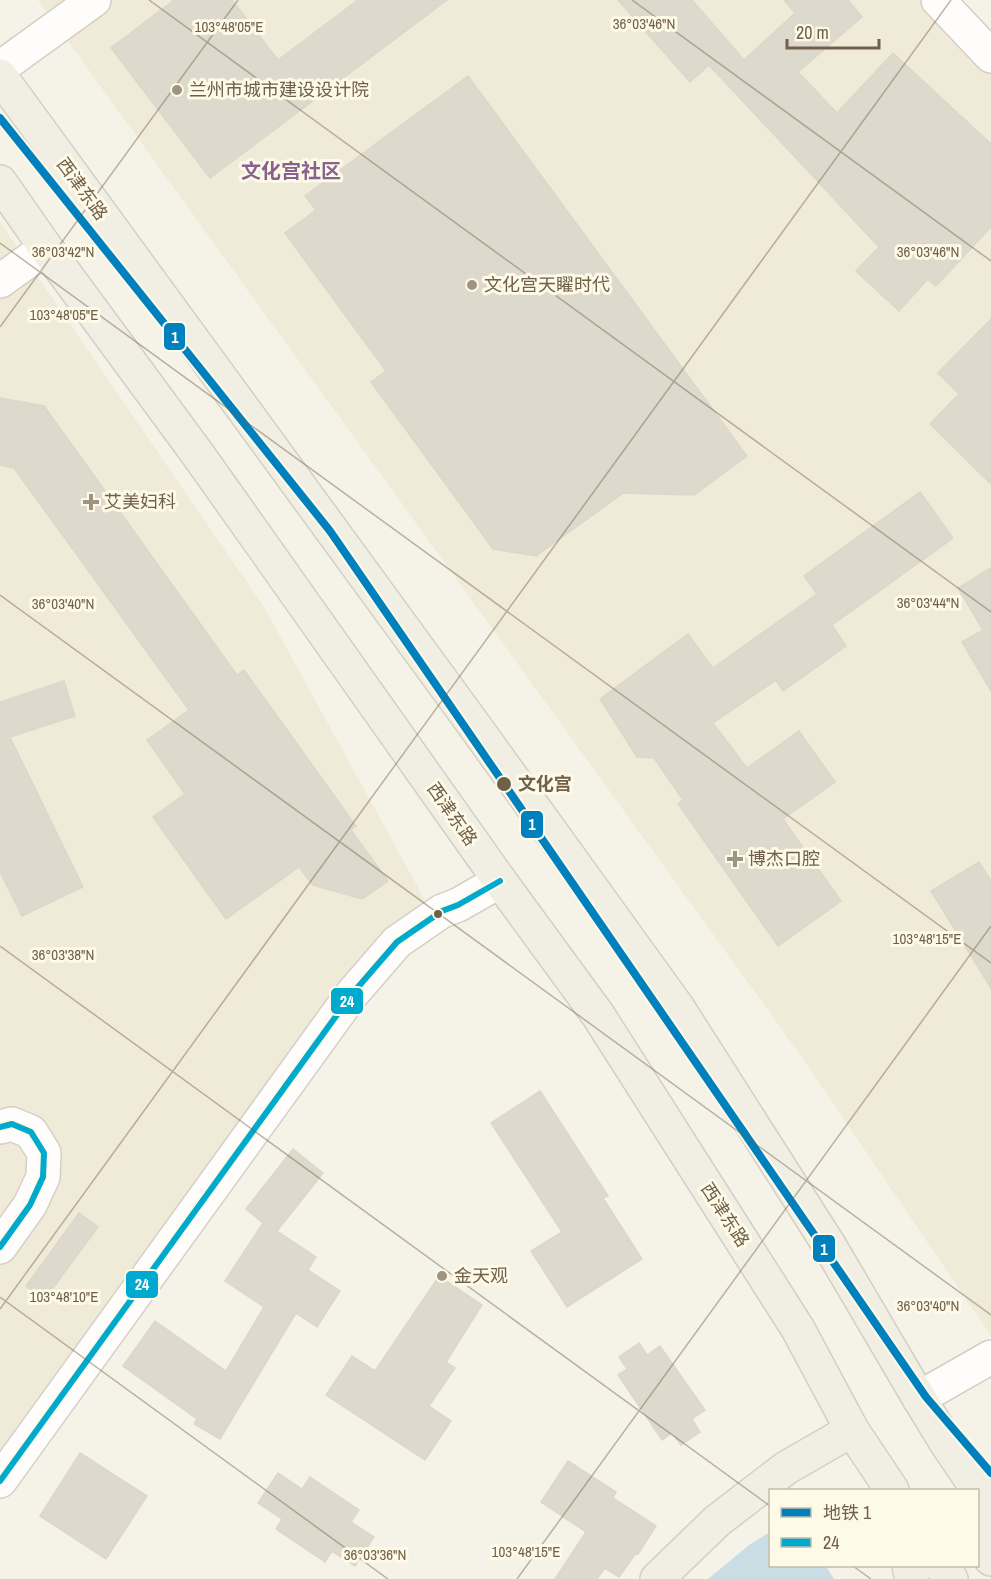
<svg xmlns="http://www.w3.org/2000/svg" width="991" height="1579" font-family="'Archivo Narrow','Noto Sans SC',sans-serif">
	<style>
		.residential { fill: #f0ebd8 }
		.water { fill: #cadde5 }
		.pier { fill: #f5f3e8 }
		.building { fill: #ded9cd; stroke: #ddd7ca; stroke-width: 1.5 }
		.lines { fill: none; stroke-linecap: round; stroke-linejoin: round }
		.street-casing { stroke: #d4cfc5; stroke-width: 36 }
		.secondary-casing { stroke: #d5d0c6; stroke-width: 36 }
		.primary-casing { stroke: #d4cfc5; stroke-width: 36 }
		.street { stroke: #fefdfc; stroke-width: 33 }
		.secondary { stroke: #fefdfc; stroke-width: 33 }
		.primary { stroke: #f1efe4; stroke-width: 33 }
		.bus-1-casing { stroke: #fefae8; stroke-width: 10 }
		.bus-1 { stroke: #00a9ce; stroke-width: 6 }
		.metro-1-casing { stroke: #fefae8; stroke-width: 12 }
		.metro-1 { stroke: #0080bc; stroke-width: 8 }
		.ticks { fill: none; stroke: #716049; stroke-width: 1.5; stroke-opacity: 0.45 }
		.poi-dot { fill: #9f9381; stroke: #fefae8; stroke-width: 2 }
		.stop-dot { fill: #716049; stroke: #fefae8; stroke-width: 2 }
		.labels { text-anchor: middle; stroke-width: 6; stroke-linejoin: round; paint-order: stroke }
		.poi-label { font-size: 18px; fill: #716049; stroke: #fefae8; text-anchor: start }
		.street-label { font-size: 18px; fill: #716049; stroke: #fefae8 }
		.stop-label { font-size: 18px; font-weight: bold; fill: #716049; stroke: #fefae8; text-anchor: start }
		.neighbourhood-label { font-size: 20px; font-weight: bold; fill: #89618e; stroke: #fefae8 }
		.ticks-label { font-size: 15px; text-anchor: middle; fill: #716049; stroke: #fefae8; stroke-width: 6; stroke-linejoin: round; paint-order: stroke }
		.line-badge { stroke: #fefae8; stroke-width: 2 }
		.badge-label { font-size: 16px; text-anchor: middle; font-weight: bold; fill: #fff }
	</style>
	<rect width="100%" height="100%" fill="#f5f3e8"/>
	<path class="residential" d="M38,0H931L991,68V1336L801,1056Z
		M0,222L264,607L425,900L0,1499Z"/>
	<path class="water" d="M770,1532V1566H942L918,1579H708L749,1545Z"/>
	<path class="pier" d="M991,1399V1541L978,1490H838L840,1488Z
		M826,1566H945L944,1568L924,1579H834Z"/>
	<path class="building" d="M174,0H232L278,60L358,0H447L210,178L111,48Z
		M618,0H692L744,60L795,13L784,0H848L862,17L798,72L837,113L893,53L991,144V227L936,286L928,279L899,311L856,271L879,247L709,65L690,82Z
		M468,76L747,456L694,495L623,493L536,556L493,549L371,382L386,371L285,233L316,210L305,196Z
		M991,319V484L930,424L959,394L938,373Z
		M0,398L44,406L237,675L244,670L356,826L351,830L388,881L362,899L313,885L299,867L226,919L153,817L185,794L147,740L189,710L14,468L0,465Z
		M920,492L953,538L832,625L846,646L783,691L776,680L713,723L747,768L799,731L835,782L783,819L841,901L778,946L678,804L683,800L654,758L637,757L600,699L688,634L713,668L817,594L804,576Z
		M991,568V691L962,642L983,630L958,588Z
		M64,681L75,716L10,737L83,887L22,916L0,872V702Z
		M979,862L991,881V988L931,891Z
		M540,1091L608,1196L603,1198L642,1259L567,1307L531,1251L562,1232L491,1123Z
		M293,1149L323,1173L277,1231L316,1257L308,1270L340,1291L317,1327L296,1313L220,1439L194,1424L197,1419L123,1366L155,1321L226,1371L264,1307L225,1281L263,1223L246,1209Z
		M79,1213L98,1227L45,1299L26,1286Z
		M439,1276L482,1305L446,1362L455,1368L429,1406L451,1421L425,1460L326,1395L352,1356L375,1371Z
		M639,1343L647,1355L660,1346L705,1410L692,1419L700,1432L681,1445L672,1433L662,1440L618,1375L627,1369L619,1357Z
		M80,1453L147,1496L106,1559L40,1516Z
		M568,1461L616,1492L613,1498L656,1526L638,1554L636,1553L619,1577L605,1568L597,1579H555L586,1532L541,1502Z
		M278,1473L302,1489L310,1477L359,1510L351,1522L374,1537L355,1566L332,1551L325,1562L276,1529L282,1519L258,1503Z"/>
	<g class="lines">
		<defs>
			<path id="street" d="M938,0L991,56
				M0,68L94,0
				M0,281L46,248
				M919,1398L991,1357"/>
			<path id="secondary" d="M0,1127L12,1124L31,1132L44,1153L43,1177L30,1205L0,1247
				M0,1481L352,994L397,942L442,911L458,905L500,881"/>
			<path id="primary" d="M0,76L471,721L678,1008L829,1245L919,1398L947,1444L991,1509
				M0,182L46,248L199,456L500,881L598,1015L798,1329L852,1430L892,1490
				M978,1525L991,1559
				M909,1566L912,1579
				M941,1566L951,1579
				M657,1579L717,1521L786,1468L852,1430"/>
		</defs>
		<use href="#street" class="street-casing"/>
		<use href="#secondary" class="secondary-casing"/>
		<use href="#primary" class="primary-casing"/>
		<use href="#street" class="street"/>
		<use href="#secondary" class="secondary"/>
		<use href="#primary" class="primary"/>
		<defs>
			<path id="bus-1" d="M0,1127L12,1124L31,1132L44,1153L43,1177L30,1205L0,1247
				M0,1481L352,994L397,942L442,911L458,905L500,881"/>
		</defs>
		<use href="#bus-1" class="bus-1-casing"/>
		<use href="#bus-1" class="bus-1"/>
		<defs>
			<path id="metro-1" d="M0,118L330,531L926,1397L991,1473"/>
		</defs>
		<use href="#metro-1" class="metro-1-casing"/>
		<use href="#metro-1" class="metro-1"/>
	</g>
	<path class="ticks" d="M149,0L991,612M632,0L991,261M0,243L991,963M0,327L238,0M0,595L991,1315M0,946L770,1506M0,1297L388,1579M0,1309L951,0M853,1566L871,1579M517,1579L991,926"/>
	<g class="poi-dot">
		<circle cx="177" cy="90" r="6"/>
		<circle cx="472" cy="285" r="6"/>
		<path d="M88 493h6v6h6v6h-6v6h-6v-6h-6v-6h6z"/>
		<path d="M732 850h6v6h6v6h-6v6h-6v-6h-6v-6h6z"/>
		<circle cx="442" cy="1276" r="6"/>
	</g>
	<g class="stop-dot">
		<circle cx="504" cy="784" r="8"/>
		<circle cx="438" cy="914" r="5"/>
	</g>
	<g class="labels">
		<g class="poi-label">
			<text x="189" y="96">兰州市城市建设设计院</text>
			<text x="484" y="291">文化宫天矅时代</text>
			<text x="104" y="508">艾美妇科</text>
			<text x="748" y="865">博杰口腔</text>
			<text x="454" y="1282">金天观</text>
		</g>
		<g class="street-label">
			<text transform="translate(82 189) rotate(54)" y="6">西津东路</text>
			<text transform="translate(452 814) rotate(55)" y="6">西津东路</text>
			<text transform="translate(725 1215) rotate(57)" y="6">西津东路</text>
		</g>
		<g class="stop-label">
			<text x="518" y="790">文化宫</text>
		</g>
		<g class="neighbourhood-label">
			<text x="291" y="178">文化宫社区</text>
		</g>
	</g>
	<g class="ticks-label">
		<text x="644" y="29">36°03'46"N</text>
		<text x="229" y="32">103°48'05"E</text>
		<text x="928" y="257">36°03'46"N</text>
		<text x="63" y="257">36°03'42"N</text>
		<text x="64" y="320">103°48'05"E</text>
		<text x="928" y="608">36°03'44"N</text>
		<text x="63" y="609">36°03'40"N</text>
		<text x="927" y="944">103°48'15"E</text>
		<text x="63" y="960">36°03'38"N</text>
		<text x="64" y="1302">103°48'10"E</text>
		<text x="928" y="1311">36°03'40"N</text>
		<text x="526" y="1557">103°48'15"E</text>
		<text x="375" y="1560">36°03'36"N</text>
	</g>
	<g class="line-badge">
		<rect x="163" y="322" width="23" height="29" rx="6" fill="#0080bc"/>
		<rect x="520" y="810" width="24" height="29" rx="6" fill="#0080bc"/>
		<rect x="330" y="987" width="34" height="28" rx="6" fill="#00a9ce"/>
		<rect x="812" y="1234" width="24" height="29" rx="6" fill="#0080bc"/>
		<rect x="125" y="1270" width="34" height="29" rx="6" fill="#00a9ce"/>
	</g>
	<g class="badge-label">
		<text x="175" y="343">1</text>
		<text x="532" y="830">1</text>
		<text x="347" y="1007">24</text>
		<text x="824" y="1255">1</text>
		<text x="142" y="1290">24</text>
	</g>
	<rect x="769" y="1489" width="210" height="78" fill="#fefae8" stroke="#c6bca8" stroke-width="1.5"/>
	<rect x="781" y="1508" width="30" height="9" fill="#0080bc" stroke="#c6bca8" stroke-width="1.5"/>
	<text x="823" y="1519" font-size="18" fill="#716049">地铁 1</text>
	<rect x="781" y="1538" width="30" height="9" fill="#00a9ce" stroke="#c6bca8" stroke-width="1.5"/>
	<text x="823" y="1549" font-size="18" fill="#716049">24</text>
	<path d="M787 39v9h92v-9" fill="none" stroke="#716049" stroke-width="3"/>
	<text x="796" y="39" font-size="18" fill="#716049" stroke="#fefae8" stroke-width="4.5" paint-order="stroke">20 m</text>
</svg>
